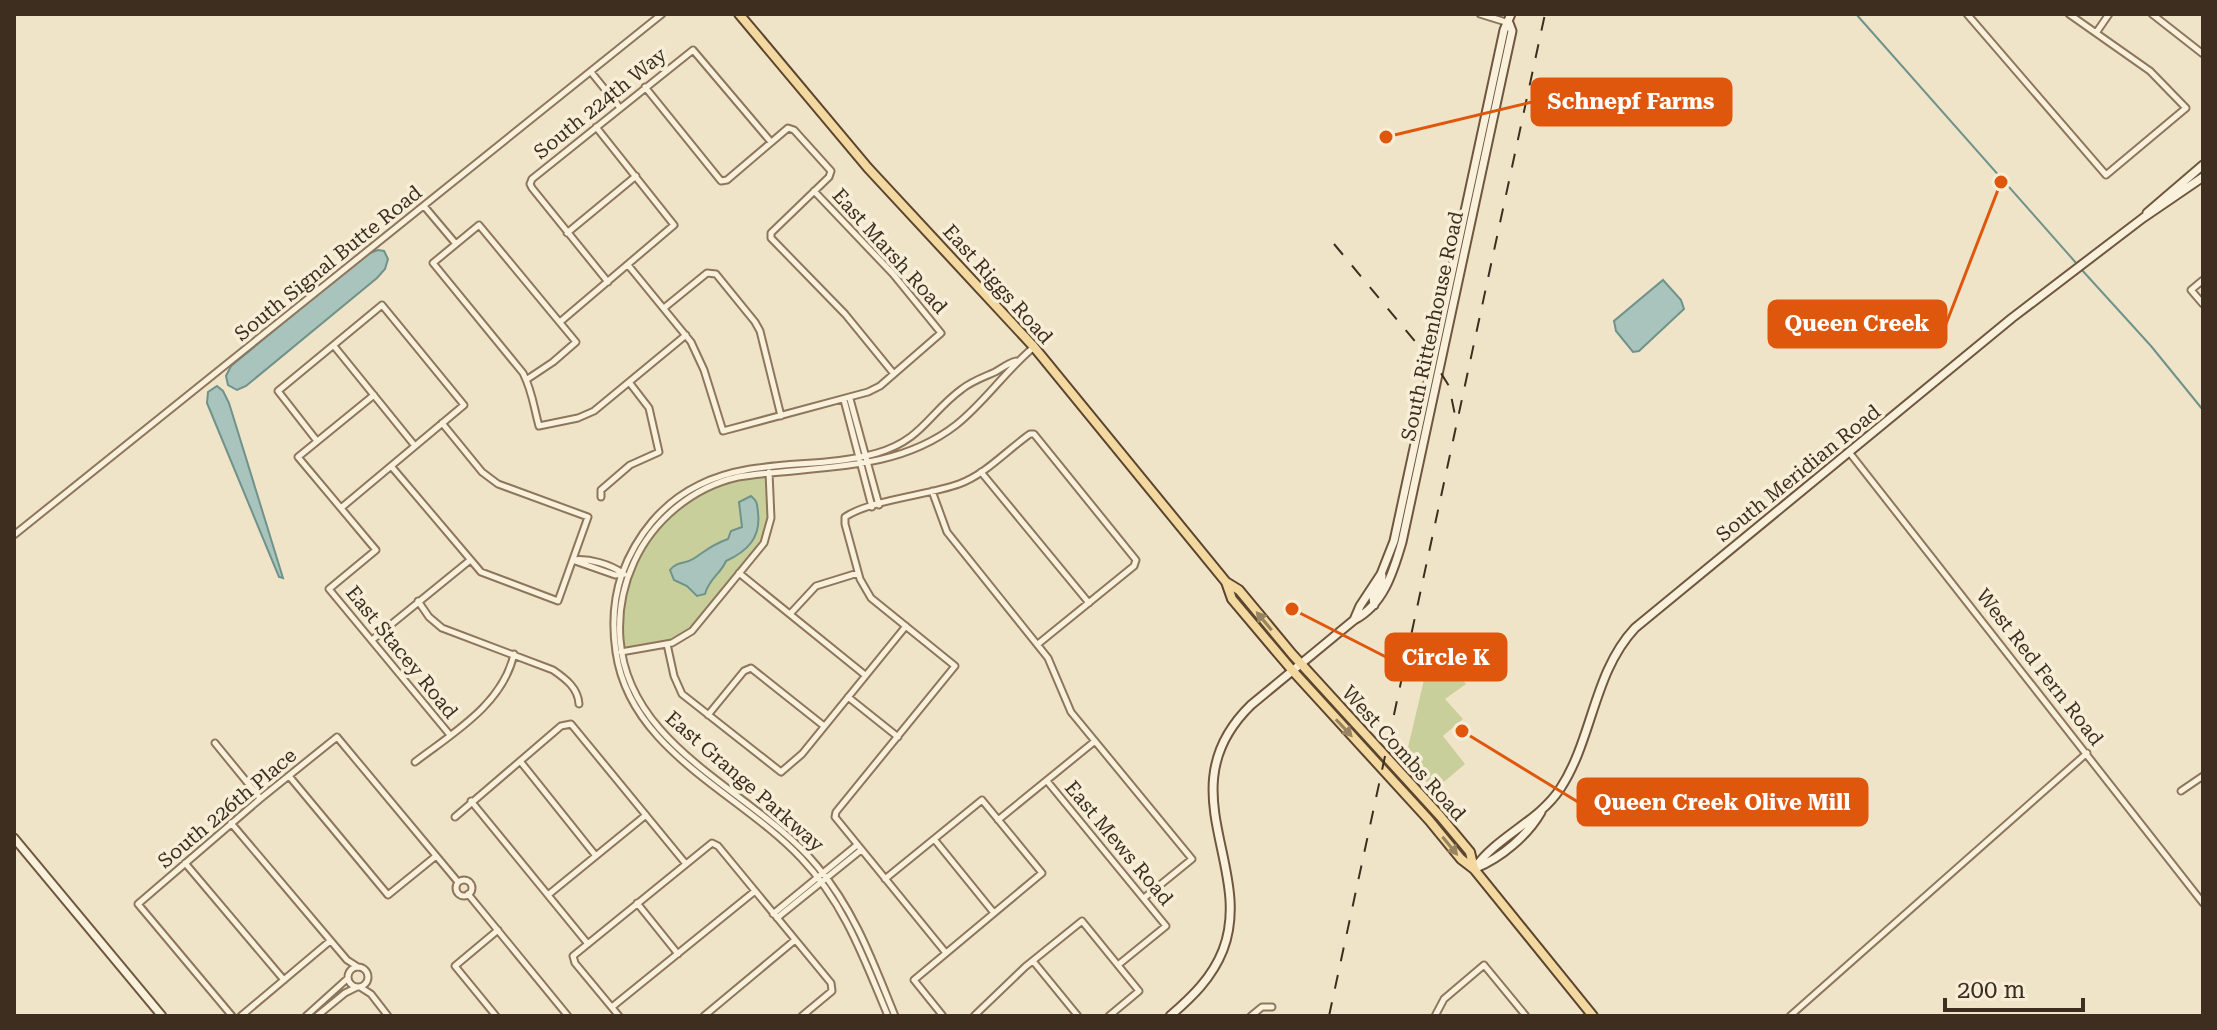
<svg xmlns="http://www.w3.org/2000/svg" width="2217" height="1030" font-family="'Roboto Serif',serif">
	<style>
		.green { fill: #c9cf9b }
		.water { fill: #a9c4bc; stroke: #6f938a; stroke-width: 2 }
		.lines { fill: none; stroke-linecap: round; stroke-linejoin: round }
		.stream { stroke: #6f938a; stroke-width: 2 }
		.street-casing { stroke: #8d765c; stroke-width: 9 }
		.secondary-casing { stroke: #6f573f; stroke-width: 11 }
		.primary-casing { stroke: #5b4430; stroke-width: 12 }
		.street { stroke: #faf1dc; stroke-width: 5 }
		.secondary { stroke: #faf1dc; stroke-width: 7 }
		.primary { stroke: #f3d9a0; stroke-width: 8 }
		.rail { stroke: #3d2e20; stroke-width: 2; stroke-dasharray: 14 14; stroke-linecap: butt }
		.oneway { fill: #988460 }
		.labels { text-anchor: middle; stroke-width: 7; stroke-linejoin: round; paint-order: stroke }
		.street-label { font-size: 20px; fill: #3d2e20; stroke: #f7eed8 }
		.leader { fill: none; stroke: #df570d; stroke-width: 3 }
		.callout-dot { fill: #df570d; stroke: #f7eed8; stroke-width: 3 }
		.callout { fill: #df570d; stroke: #df570d; stroke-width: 3 }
		.callout-label { font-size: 22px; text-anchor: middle; font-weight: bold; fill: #fff }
	</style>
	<rect width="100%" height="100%" fill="#f0e4c8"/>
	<path class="green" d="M767,475L769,519L763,541L689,631L667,642L623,650C623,638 621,624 623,612C630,553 671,498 730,482C742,478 755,477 767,475Z
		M1432,646L1457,659L1455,670L1466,684L1445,699L1463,719L1443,736L1465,764L1432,792L1406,756Z"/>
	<path class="water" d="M378,250L384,251L388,259L385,269L377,278L246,386L237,390L228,385L226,376L231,366L367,254Z
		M1663,280L1681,300L1684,309L1639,351L1633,352L1616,331L1614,321Z
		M217,386L223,391L229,403L283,578L279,577L207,403L208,392Z
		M751,496C758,502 757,504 758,513C761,537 748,551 726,561C720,575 710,577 705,594L697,596L687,586L674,580L670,570C677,561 685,564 693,559C707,550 711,545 728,539L731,531L742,527L739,502Z"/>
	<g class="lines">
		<path class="stream" d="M1856,14L2077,264
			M2081,269L2151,346L2203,410"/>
		<defs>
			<path id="street" d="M1480,14L1509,23
				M1967,14L2106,175L2186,108L2150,71L2069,14
				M2152,14L2203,54
				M2096,33L2109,14
				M591,72L620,108
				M645,87L721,181L727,180L788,128L794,130L831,171L829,177L771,233V238L845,314L894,374
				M424,206L456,244
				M567,233L636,176
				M628,265L691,342L704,370L723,431L868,392L880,386L941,333L893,274L814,191
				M2203,280L2191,290L2203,304
				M608,282L532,188L530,184L532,179L693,50L771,142
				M664,308L707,273L716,274L755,322L760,331L781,416
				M560,322L674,225L596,127
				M334,346L415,446
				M526,380L553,362L576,342L479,225L433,263L523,373C532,390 534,408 539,426L578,418L594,411L686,335
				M374,395L298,457L376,550L329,589L450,735
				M850,399L879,505
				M844,400L872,507
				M317,441L278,391L382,305L464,405L341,508
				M1849,452L2203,903
				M391,466L481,572L558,601L588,517L498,484L482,472L442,423
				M981,472L1089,603
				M932,491L947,532L1048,658L1071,712L1192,859L1144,898
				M601,497V490L630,465L659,452L649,408L629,382
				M14,535L662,14
				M573,560C589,558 610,564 624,574
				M575,561L615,575L622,574
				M739,573L865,675
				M418,601L429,617L442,628L553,670C566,679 578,688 579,704
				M790,614L816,586L858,573
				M372,640L469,561
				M667,644L674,676L682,694L781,772L802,754L906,626
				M621,652L672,643L692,631L764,543L771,518L769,472
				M848,697L898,737
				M708,715L744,671L751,668L824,726
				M215,743L260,798
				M520,761L596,856
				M415,762C453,733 503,704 514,654
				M289,776L388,895L436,856
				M1047,781L1166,926L1118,965
				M2181,791L2203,776
				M471,801L588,944
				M455,817L561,726L571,724L686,864
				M998,820L1095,741
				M231,823L347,960L358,967
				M934,839L994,913
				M185,863L284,980
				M885,879L982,800L1042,873L914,980L943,1016
				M456 888a8 8 0 1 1 16 0a8 8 0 1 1-16 0Z
				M468,894L568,1016
				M548,895L646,815
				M637,903L678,954
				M773,914L857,845
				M777,918L861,850
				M946,953L835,817L836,812L955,666L871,598L860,579L845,524V517C870,500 929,495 959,484C986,474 1007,450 1030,434H1034L1136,560L1134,566L1038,644
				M1033,961L1078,1016
				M348 977a10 10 0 1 1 20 0a10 10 0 1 1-20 0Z
				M360,987L371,994L388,1016
				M612,1007L755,891
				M232,1016L138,904L260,799L337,737L458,882
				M241,1016L330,941
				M306,1016L347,979
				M317,1016L345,993L357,987
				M496,1016L455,966L498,930
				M619,1016L575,963L573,956L712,843L718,846L831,983L832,991L802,1016
				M704,1016L795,940
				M888,1016C864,959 845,904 801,858C739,792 630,751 616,652C612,625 613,600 622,574C636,536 662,503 699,485C755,457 818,470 877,453C922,440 929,413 962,389C972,381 984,377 995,372C1002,368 1008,363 1016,361
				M895,1016C873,962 855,911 817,866C754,790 628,749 620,639C618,612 623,586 634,562C653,520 693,487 738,477C812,465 893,474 956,425C985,402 1006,370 1034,347
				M974,1016L1025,967L1082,921L1139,991L1109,1016
				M1251,1016L1262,1007H1272
				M1435,1016L1444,999L1484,965L1526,1016
				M1790,1016L2087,753"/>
			<path id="secondary" d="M2147,213L2203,165
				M1374,605L1373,597L1381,584L1382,576
				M1354,620L1360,606L1381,574L1394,541L1504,30L1511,14
				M14,838L162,1016
				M1476,868C1501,858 1528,835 1541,812
				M1474,869C1497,836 1538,822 1560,789C1593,739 1593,673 1635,628L2012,318L2143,218L2203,177
				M1170,1016C1192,997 1212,978 1223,950C1255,867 1166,788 1251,705L1354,620C1383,605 1393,573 1402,542L1502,77L1512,31L1509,23"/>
			<path id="primary" d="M739,14L868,168L1034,347L1226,582L1239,590L1292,654L1440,816L1470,852L1474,869
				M1226,582L1232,599L1292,670L1429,820L1461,859L1474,869L1593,1016"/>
		</defs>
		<use href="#street" class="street-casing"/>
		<use href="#secondary" class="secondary-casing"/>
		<use href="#primary" class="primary-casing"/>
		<use href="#street" class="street"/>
		<use href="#secondary" class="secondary"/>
		<use href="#primary" class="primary"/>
		<path class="rail" d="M1334,244L1439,370L1449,386L1455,415
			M1329,1016L1545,14"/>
	</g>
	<defs><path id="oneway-solid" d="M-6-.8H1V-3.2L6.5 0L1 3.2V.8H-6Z" transform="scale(2)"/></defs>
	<g class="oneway">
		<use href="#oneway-solid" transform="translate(1264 621) rotate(-130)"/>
		<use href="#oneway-solid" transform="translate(1344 728) rotate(47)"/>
		<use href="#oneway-solid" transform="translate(1450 846) rotate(51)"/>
	</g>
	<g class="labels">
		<g class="street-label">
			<text transform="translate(600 103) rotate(-39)" y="7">South 224th Way</text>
			<text transform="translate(890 251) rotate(48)" y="7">East Marsh Road</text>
			<text transform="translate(328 263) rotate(-39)" y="7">South Signal Butte Road</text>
			<text transform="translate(998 284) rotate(48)" y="7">East Riggs Road</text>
			<text transform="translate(1432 326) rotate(-78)" y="7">South Rittenhouse Road</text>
			<text transform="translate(1798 473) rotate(-39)" y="7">South Meridian Road</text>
			<text transform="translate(402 652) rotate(51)" y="7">East Stacey Road</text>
			<text transform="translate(2040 667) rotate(52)" y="7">West Red Fern Road</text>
			<text transform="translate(1404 753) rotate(48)" y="7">West Combs Road</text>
			<text transform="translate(745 781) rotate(41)" y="7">East Grange Parkway</text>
			<text transform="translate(227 808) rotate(-40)" y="7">South 226th Place</text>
			<text transform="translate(1119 843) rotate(50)" y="7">East Mews Road</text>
		</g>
	</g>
	<path class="leader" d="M1386 137L1532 102M2001 182L1946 324M1292 609L1386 657M1462 731L1578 802"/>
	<g class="callout-dot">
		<circle cx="1386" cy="137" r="8"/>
		<circle cx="2001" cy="182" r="8"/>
		<circle cx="1292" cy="609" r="8"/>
		<circle cx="1462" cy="731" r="8"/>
	</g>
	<g class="callout">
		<rect x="1532" y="79" width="199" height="46" rx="8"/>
		<rect x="1769" y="301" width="177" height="46" rx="8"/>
		<rect x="1386" y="634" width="120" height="46" rx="8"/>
		<rect x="1578" y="779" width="289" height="46" rx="8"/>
	</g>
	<g class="callout-label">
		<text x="1631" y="109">Schnepf Farms</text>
		<text x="1857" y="331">Queen Creek</text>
		<text x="1446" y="665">Circle K</text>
		<text x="1722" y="810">Queen Creek Olive Mill</text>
	</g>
	<rect width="2217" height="1030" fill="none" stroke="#3d2e20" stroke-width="32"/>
	<path d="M1945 998v12h138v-12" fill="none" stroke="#3d2e20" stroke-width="4"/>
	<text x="1957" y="998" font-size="24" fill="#3d2e20" stroke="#f7eed8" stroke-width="6" paint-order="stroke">200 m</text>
</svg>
